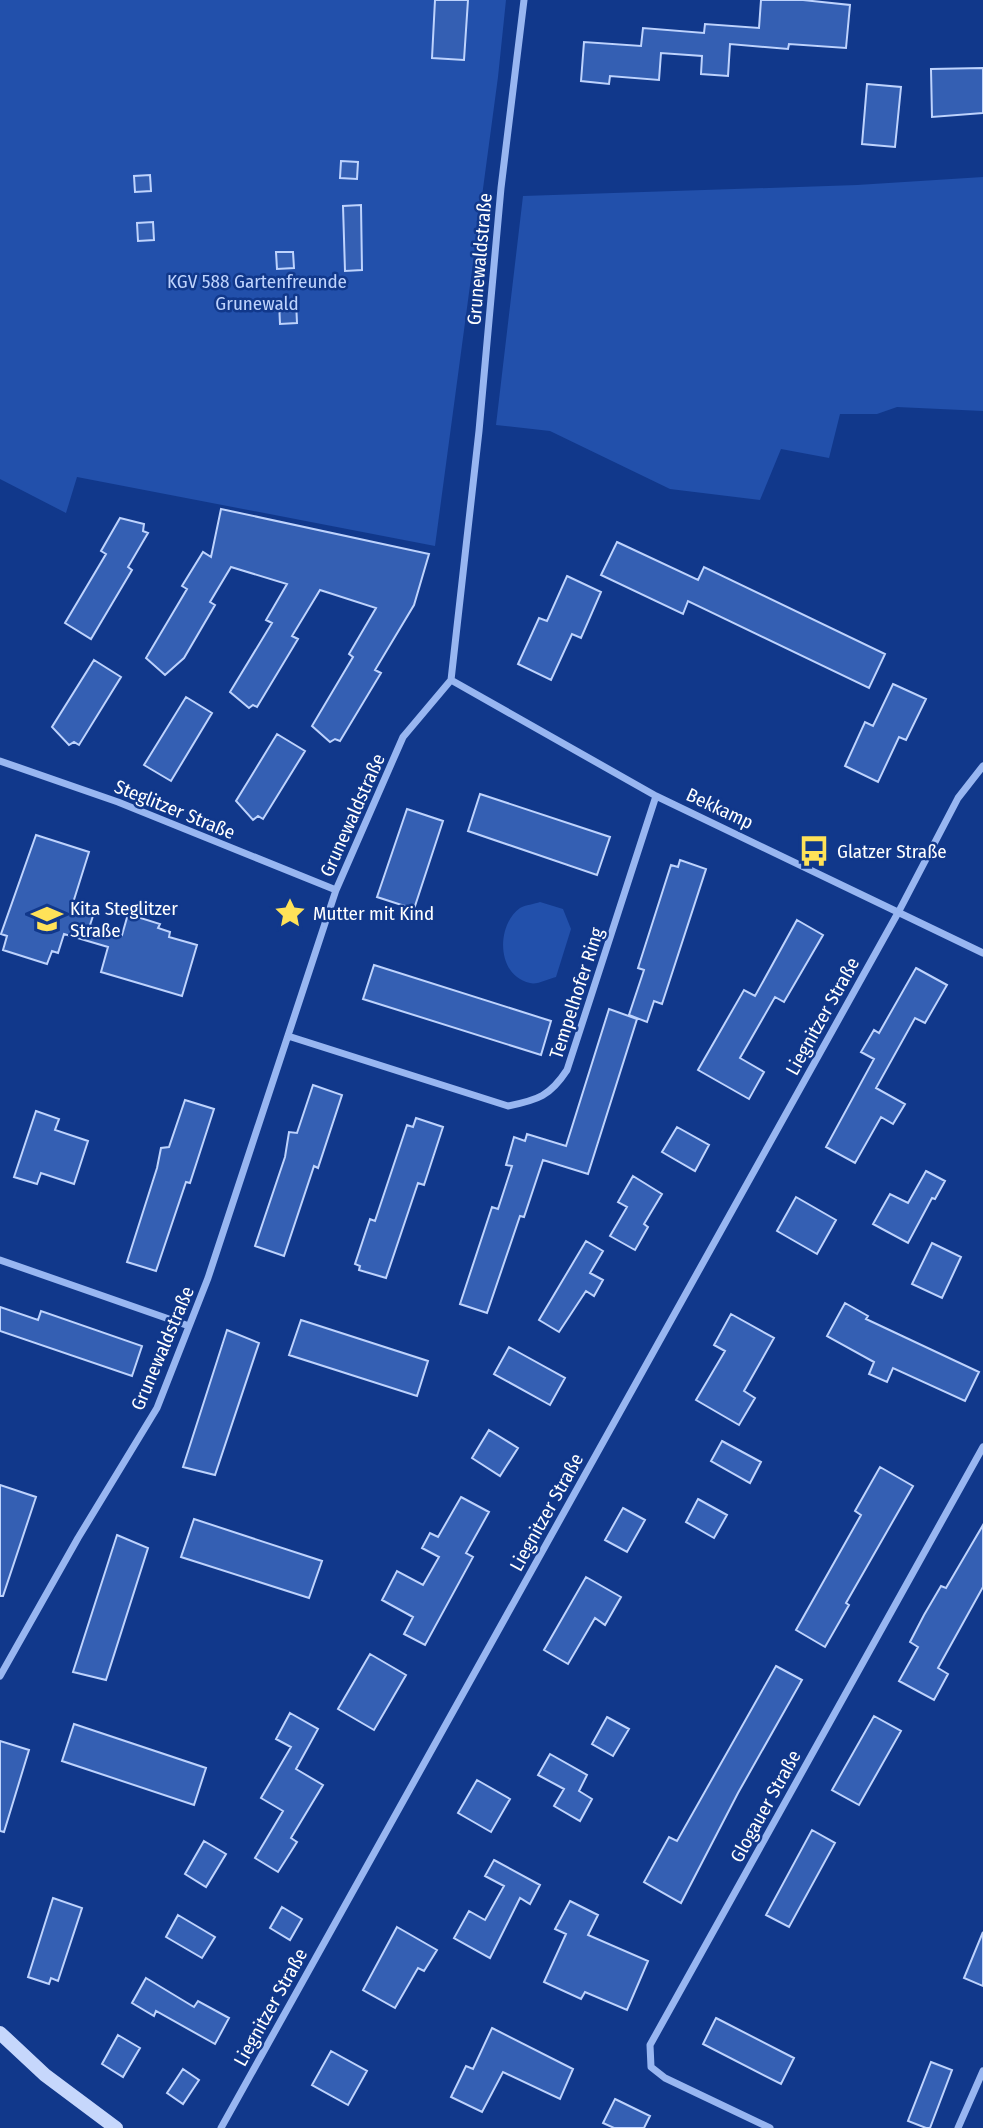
<svg xmlns="http://www.w3.org/2000/svg" width="983" height="2128" font-family="'Fira Sans Condensed',sans-serif">
	<style>
		.green { fill: #2250ab }
		.building { fill: #345fb3; stroke: #bed3fd; stroke-width: 2 }
		.lines { fill: none; stroke-linecap: round; stroke-linejoin: round }
		.street { stroke: #98b6f1; stroke-width: 7 }
		.secondary { stroke: #c6d7fc; stroke-width: 14 }
		.labels { text-anchor: middle; stroke-width: 5; stroke-linejoin: round; paint-order: stroke }
		.street-label { font-size: 19px; fill: #fff; stroke: #11388b }
		.park-label { font-size: 19px; fill: #bed3fd; stroke: #11388b }
		.poi-label { font-size: 19px; fill: #fff; stroke: #11388b; text-anchor: start }
	</style>
	<rect width="100%" height="100%" fill="#11388b"/>
	<path class="green" d="M0,0H506L498,77L435,546L77,477L66,513L0,479Z
		M983,177V411L897,407L877,414H840L829,458L781,449L760,500L670,489L550,431L496,425L523,196L857,185Z
		M540,902L563,909L571,929L556,977C548,979 537,985 530,983C496,976 496,925 520,908C525,905 535,904 540,902Z"/>
	<path class="building" d="M435,0H468L464,60L432,58Z
		M761,0H803L850,5L846,48L789,44L788,49L730,44L728,76L701,74L702,56L661,53L659,80L610,76L609,84L581,81L584,42L641,46L643,28L704,33L705,24L759,28Z
		M983,68V113L932,117L931,69Z
		M867,84L901,87L895,147L862,144Z
		M341,161L358,162L357,179L340,178Z
		M150,175L151,191L135,192L134,176Z
		M361,205L362,270L345,271L343,206Z
		M153,222L154,240L138,241L137,223Z
		M276,252H293L294,268L277,269Z
		M279,301H296L297,323L280,324Z
		M221,509L429,554L414,605L375,670L381,673L340,741L335,739L330,742L312,726L353,657L349,654L376,608L320,590L292,636L298,639L257,707L253,705L249,708L230,692L272,623L266,620L287,584L231,567L210,602L215,605L184,658L165,675L146,658L187,589L182,586L203,552L211,557Z
		M120,518L144,524L143,531L148,533L128,567L132,570L91,639L65,623L106,554L101,551Z
		M617,542L698,580L704,567L885,654L869,688L688,601L683,614L601,575Z
		M567,576L601,592L581,638L572,634L551,680L518,664L539,618L547,621Z
		M94,660L121,677L79,745L74,742L69,745L52,727Z
		M893,684L926,699L906,740L899,737L878,782L845,766L865,722L873,726Z
		M186,697L212,713L171,781L144,765Z
		M277,734L305,751L263,819L258,816L253,820L236,801Z
		M480,794L610,837L597,875L468,831Z
		M407,809L443,821L414,909L377,897Z
		M36,835L89,852L72,906L94,913L90,925L122,935L128,914L160,924L158,928L170,932L169,937L197,945L182,996L101,972L108,947L64,934L58,953L52,951L47,964L3,950L7,936L1,934Z
		M680,860L706,869L662,1004L654,1001L647,1022L629,1015L644,970L638,968L671,865L678,867Z
		M797,920L823,935L784,1002L775,997L740,1058L764,1072L749,1099L698,1070L744,990L755,996Z
		M374,965L551,1021L541,1055L363,999Z
		M916,968L947,985L925,1023L915,1018L876,1088L905,1104L893,1124L881,1117L855,1163L826,1147L874,1059L861,1052L874,1030L879,1033Z
		M609,1009L637,1019L588,1174L543,1160L524,1217L520,1216L487,1313L460,1304L492,1207L498,1209L512,1166L506,1165L514,1137L525,1141L527,1134L566,1146Z
		M313,1085L342,1095L318,1168L314,1166L284,1256L255,1246L285,1157L289,1132L297,1133Z
		M185,1100L214,1109L190,1183L186,1182L156,1271L127,1262L157,1168L161,1148L169,1147Z
		M36,1111L59,1119L55,1130L88,1141L74,1184L41,1173L37,1184L14,1177Z
		M416,1118L443,1127L424,1185L418,1183L386,1278L359,1270L360,1266L355,1264L370,1219L375,1221L407,1125L413,1127Z
		M677,1127L709,1145L695,1171L662,1152Z
		M926,1171L945,1181L935,1199L932,1198L908,1243L873,1224L890,1194L908,1203Z
		M633,1176L662,1194L644,1224L648,1227L635,1250L610,1236L627,1207L618,1202Z
		M796,1197L836,1220L817,1254L777,1231Z
		M586,1241L603,1251L590,1273L603,1280L594,1296L586,1291L559,1332L539,1320Z
		M932,1243L961,1257L942,1298L912,1284Z
		M845,1303L868,1316L866,1319L979,1372L965,1401L893,1368L887,1382L869,1374L874,1362L827,1336Z
		M0,1307L38,1320L41,1311L142,1346L132,1376L0,1331Z
		M731,1314L774,1338L744,1391L755,1398L739,1425L696,1400L725,1351L714,1345Z
		M301,1320L428,1361L417,1396L289,1355Z
		M227,1330L259,1343L215,1475L183,1467Z
		M509,1347L565,1378L550,1405L494,1374Z
		M489,1430L518,1448L500,1476L472,1458Z
		M722,1441L761,1462L750,1483L711,1461Z
		M880,1467L913,1486L846,1603L849,1605L825,1647L796,1630L861,1515L855,1511Z
		M0,1485L36,1497L3,1596H0Z
		M461,1497L489,1512L466,1553L473,1557L425,1645L404,1634L413,1617L382,1600L397,1571L423,1585L439,1557L422,1548L430,1533L438,1537Z
		M698,1499L727,1515L714,1538L686,1522Z
		M623,1508L645,1520L627,1552L605,1540Z
		M194,1519L322,1561L309,1598L181,1557Z
		M983,1525V1587L938,1668L948,1674L934,1700L899,1681L918,1647L910,1642L924,1615L941,1586L946,1588Z
		M117,1535L148,1548L106,1680L73,1672Z
		M586,1577L621,1597L605,1625L595,1618L568,1664L544,1650Z
		M370,1654L406,1675L374,1730L338,1709Z
		M776,1666L802,1680L738,1793L681,1903L644,1882L669,1837L677,1841Z
		M290,1713L318,1729L296,1769L323,1785L291,1838L297,1842L278,1872L255,1858L283,1811L261,1798L291,1747L276,1739Z
		M874,1716L901,1731L859,1805L832,1790Z
		M607,1717L629,1729L613,1756L592,1744Z
		M74,1724L206,1768L194,1805L62,1761Z
		M0,1741L29,1750L4,1832L0,1831Z
		M550,1754L587,1775L579,1791L592,1799L580,1821L554,1806L564,1789L538,1775Z
		M477,1780L510,1799L491,1832L458,1813Z
		M812,1830L835,1843L789,1927L766,1915Z
		M204,1841L226,1854L206,1887L185,1874Z
		M494,1860L540,1885L530,1904L520,1898L490,1958L454,1938L469,1911L485,1920L504,1886L485,1876Z
		M53,1898L82,1908L58,1981L51,1978L49,1984L28,1977Z
		M570,1901L598,1915L588,1935L648,1961L627,2010L585,1992L581,1999L544,1982L566,1934L555,1929Z
		M282,1907L302,1919L290,1940L270,1928Z
		M178,1915L215,1937L202,1958L166,1937Z
		M397,1927L437,1950L424,1971L418,1968L395,2008L363,1990Z
		M983,1932V1986L964,1978Z
		M146,1978L194,2007L198,2001L229,2018L215,2044L156,2011L154,2016L132,2003Z
		M716,2018L794,2058L781,2084L703,2044Z
		M492,2028L573,2069L560,2099L503,2072L482,2112L451,2097L466,2066L473,2069Z
		M118,2035L140,2048L123,2077L102,2064Z
		M331,2051L367,2071L348,2105L312,2085Z
		M931,2062L952,2070L930,2128H926L908,2121Z
		M183,2069L199,2080L183,2104L167,2093Z
		M615,2099L650,2116L644,2128H614L603,2123Z"/>
	<g class="lines">
		<path class="street" d="M451,680L656,796L983,953
			M0,761L118,802L336,890
			M288,1036L508,1106C538,1100 550,1096 567,1070L656,796
			M0,1260L189,1326
			M0,1676L78,1538L157,1408L208,1278L336,890L403,737L451,680L479,431L501,188L524,0
			M221,2128L899,911L958,798L983,766
			M770,2128L665,2078L651,2067L650,2045L983,1447
			M958,2128L983,2071"/>
		<path class="secondary" d="M0,2033L45,2075L116,2128"/>
	</g>
	<defs>
		<symbol id="bus-bare" viewBox="-9 -9 18 18"><path d="M-5-6H5V4H4V6H2V4H-2V6H-4V4H-5ZM-3.5-4V0h7V-4ZM-3.5 1.2v1.5H-2V1.2ZM2 1.2v1.5H3.5V1.2Z" fill="#ffe258" stroke="#11388b" stroke-width="2.5" paint-order="stroke"/></symbol>
		<symbol id="sight-bare" viewBox="-9 -9 18 18"><path d="M0-6L1.8-2.2L6-1.7L2.9 1.2L3.7 5.4L0 3.3L-3.7 5.4L-2.9 1.2L-6-1.7L-1.8-2.2Z" fill="#ffe258" stroke="#11388b" stroke-width="2.5" paint-order="stroke"/></symbol>
		<symbol id="school-bare" viewBox="-9 -9 18 18"><path d="M0-5L7-2L0 1L-7-2ZM-4 1L0 2.5L4 1V4Q0 6-4 4Z" fill="#ffe258" stroke="#11388b" stroke-width="2.5" paint-order="stroke"/></symbol>
	</defs>
	<g fill-rule="evenodd">
		<use href="#bus-bare" x="792" y="829" width="44" height="44"/>
		<use href="#sight-bare" x="268" y="891" width="44" height="44"/>
		<use href="#school-bare" x="25" y="897" width="44" height="44"/>
	</g>
	<g class="labels">
		<g class="street-label">
			<text transform="translate(479 259) rotate(-85)" y="7">Grunewaldstraße</text>
			<text transform="translate(720 808) rotate(25)" y="7">Bekkamp</text>
			<text transform="translate(175 809) rotate(22)" y="7">Steglitzer Straße</text>
			<text transform="translate(352 815) rotate(-66)" y="7">Grunewaldstraße</text>
			<text transform="translate(576 993) rotate(-72)" y="7">Tempelhofer Ring</text>
			<text transform="translate(822 1016) rotate(-61)" y="7">Liegnitzer Straße</text>
			<text transform="translate(162 1348) rotate(-67)" y="7">Grunewaldstraße</text>
			<text transform="translate(546 1512) rotate(-61)" y="7">Liegnitzer Straße</text>
			<text transform="translate(765 1806) rotate(-61)" y="7">Glogauer Straße</text>
			<text transform="translate(270 2007) rotate(-61)" y="7">Liegnitzer Straße</text>
		</g>
		<g class="park-label">
			<text x="257" y="288">KGV 588 Gartenfreunde<tspan x="257" dy="22">Grunewald</tspan></text>
		</g>
		<g class="poi-label">
			<text x="837" y="858">Glatzer Straße</text>
			<text x="70" y="915">Kita Steglitzer<tspan x="70" dy="22">Straße</tspan></text>
			<text x="313" y="920">Mutter mit Kind</text>
		</g>
	</g>
</svg>
